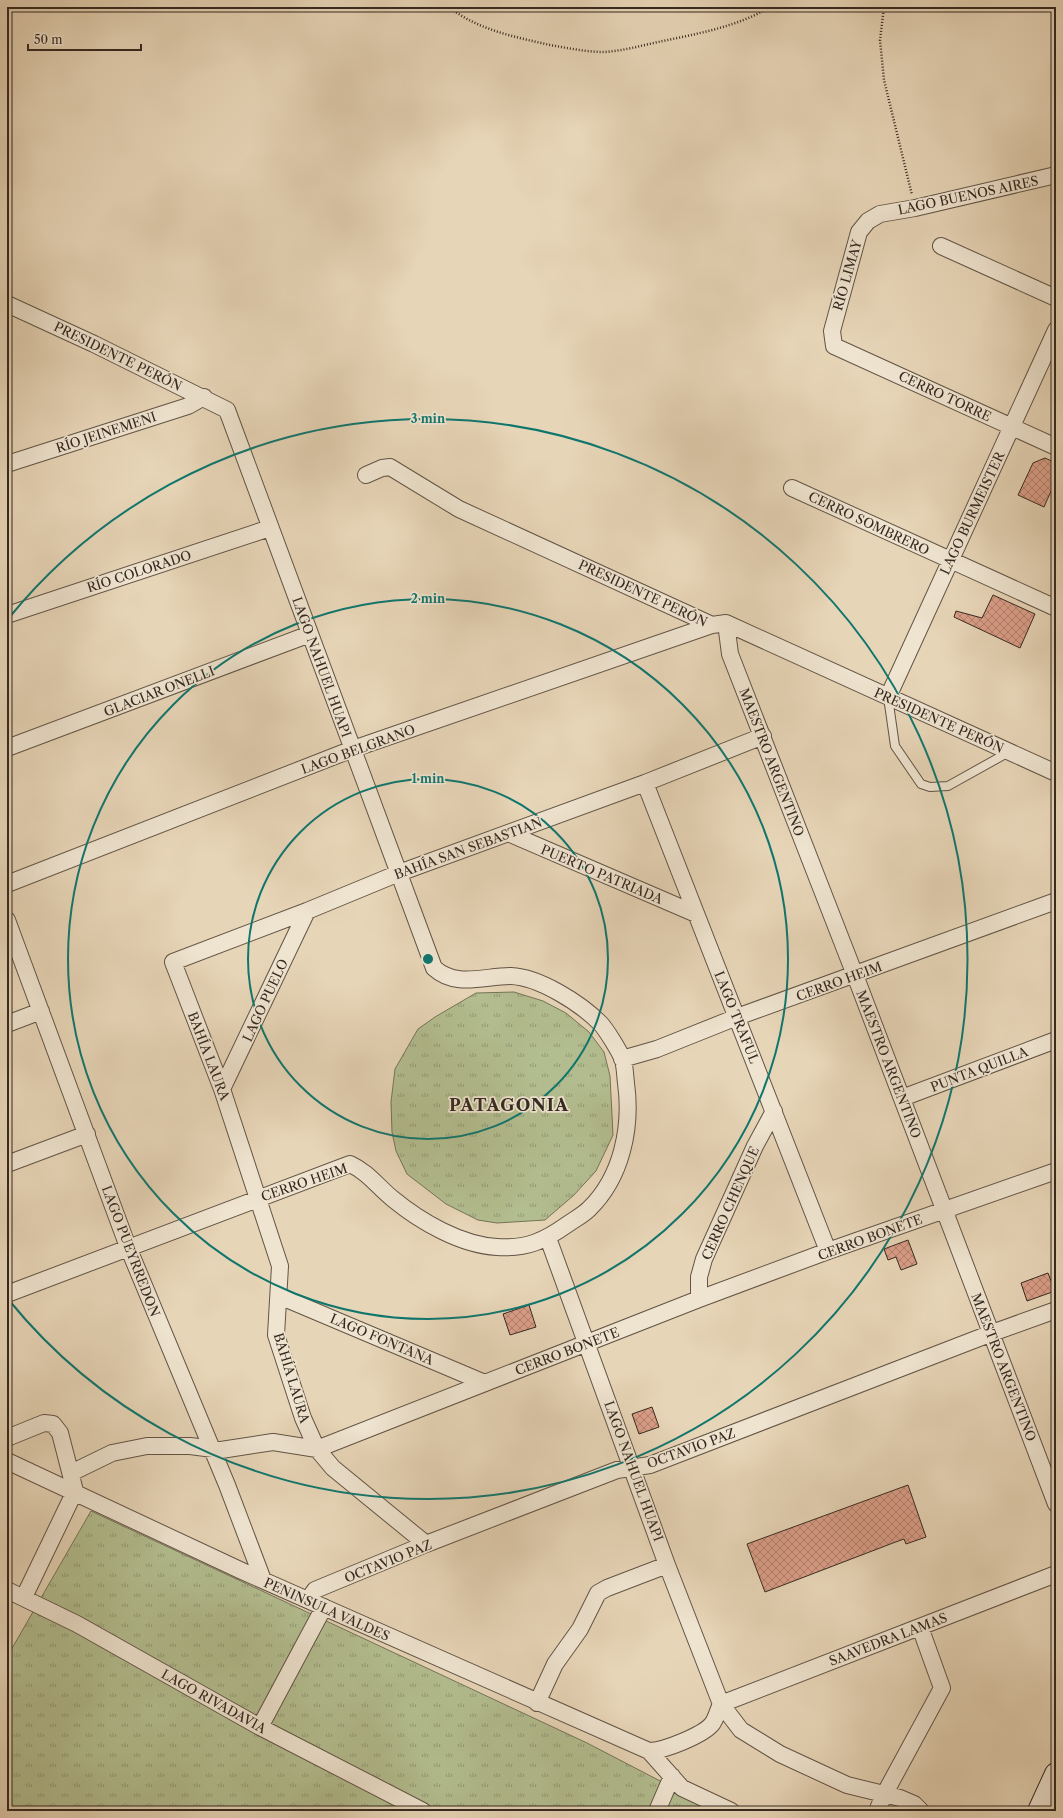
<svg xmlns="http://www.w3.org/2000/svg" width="1063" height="1818" font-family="'Libre Caslon Text',serif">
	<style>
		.grass { fill: url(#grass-tufts); stroke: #747458 }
		.building { fill: url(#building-cross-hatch); stroke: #352921 }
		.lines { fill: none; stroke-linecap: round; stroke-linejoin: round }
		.lane-casing { stroke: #625446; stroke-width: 10 }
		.street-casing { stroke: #625446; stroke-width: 18 }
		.secondary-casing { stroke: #352921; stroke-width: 24 }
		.path { stroke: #352921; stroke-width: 2.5; stroke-dasharray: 1 2; stroke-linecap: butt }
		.lane { stroke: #efe4d0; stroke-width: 8 }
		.street { stroke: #efe4d0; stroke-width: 16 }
		.secondary { stroke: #efe4d0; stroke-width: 22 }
		.ring { fill: none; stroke: #0f766e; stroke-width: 2 }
		.labels { text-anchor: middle; stroke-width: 3.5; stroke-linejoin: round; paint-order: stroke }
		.street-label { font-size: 13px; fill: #352921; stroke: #efe4d0 }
		.district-label { font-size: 17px; font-weight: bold; letter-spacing: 1px; fill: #352921; stroke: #efe4d0 }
		.centre { fill: #0f766e; stroke: #efe4d0; stroke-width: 2 }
		.ring-label { font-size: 12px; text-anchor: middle; font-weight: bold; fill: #0f766e; stroke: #efe4d0; stroke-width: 3.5; stroke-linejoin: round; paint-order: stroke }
	</style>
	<defs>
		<pattern id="grass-tufts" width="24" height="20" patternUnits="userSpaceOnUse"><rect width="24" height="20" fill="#b3be90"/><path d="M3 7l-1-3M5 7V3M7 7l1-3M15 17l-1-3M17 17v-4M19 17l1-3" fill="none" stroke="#929a75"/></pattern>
		<pattern id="building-cross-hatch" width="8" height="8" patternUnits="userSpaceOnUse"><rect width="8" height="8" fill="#db9e88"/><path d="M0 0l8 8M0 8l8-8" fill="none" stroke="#b2816f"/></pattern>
	</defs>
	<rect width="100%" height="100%" fill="#e7d5b7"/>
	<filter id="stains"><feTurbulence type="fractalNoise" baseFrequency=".005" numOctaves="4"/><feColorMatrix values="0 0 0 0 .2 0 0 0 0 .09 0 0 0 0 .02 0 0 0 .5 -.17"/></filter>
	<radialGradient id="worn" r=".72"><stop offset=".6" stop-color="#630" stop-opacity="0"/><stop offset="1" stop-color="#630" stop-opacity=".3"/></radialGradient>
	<path class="grass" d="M514,992L543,1001L566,1013L589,1032L604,1052L610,1076L613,1135L596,1171L574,1195L545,1220L497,1223L478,1220L446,1204L407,1174L396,1151L392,1132L391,1102L395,1069L418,1029L435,1017L476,993Z
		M91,1511L587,1743L718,1811H7V1657Z"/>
	<path class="building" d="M1045,458L1056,463V480L1044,507L1018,495L1033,463Z
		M993,595L1035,614L1020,648L954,617L956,611L982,618Z
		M908,1240L917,1264L901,1270L896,1257L888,1260L884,1249Z
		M1048,1273L1055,1291L1027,1301L1021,1283Z
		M529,1305L536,1327L510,1335L503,1314Z
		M652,1407L659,1427L639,1434L632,1414Z
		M908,1485L926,1537L906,1544L904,1539L893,1543L765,1592L747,1544Z"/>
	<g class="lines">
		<defs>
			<path id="lane" d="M888,697L895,746L921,784L930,787L948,786L1009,752"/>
			<path id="street" d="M1056,175L915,208L880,214L868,221L859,232L832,331L834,346L1056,447
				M941,246L1056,298
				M7,304L94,344L227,410L434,968C456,988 484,976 511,976C539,977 580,1003 600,1023C606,1029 620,1052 623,1060C625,1067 625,1075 626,1083C632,1127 622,1177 589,1209C583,1215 575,1219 568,1224C544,1241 527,1249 497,1247C461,1245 421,1222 393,1199C378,1187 368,1172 350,1164L7,1294
				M7,464L188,406L204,397
				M366,475L382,468L390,467L459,509L712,625L726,623L1056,773
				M792,488L1056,608
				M7,615L270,528
				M726,623L730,654L855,975L1056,1504
				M888,697L1056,330
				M7,748L310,634
				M645,783L828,1251
				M508,833L696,914
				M7,884L353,749L712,625
				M7,920L128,1247L227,1485L263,1580
				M7,1024L41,1011
				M622,1059L657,1049L737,1017L1056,901
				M222,1089L307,911
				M902,1098L1056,1040
				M7,1164L87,1134
				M548,1238L667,1565L721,1704L1056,1574
				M279,1296L485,1383
				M699,1299V1277L704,1259L755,1146L774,1111
				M7,1438L44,1423L53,1424L60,1433L75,1491L24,1597
				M7,1461L242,1571L649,1751C664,1751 703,1735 712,1724C716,1719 718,1710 721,1704L741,1730L780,1754L847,1785L900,1798L914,1804L921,1811
				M71,1473L112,1453L147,1446H190L221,1450L273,1442L317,1449L699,1299L828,1251L1056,1171
				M426,1544L333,1468L317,1449L303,1418L276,1335L280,1266L222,1089L173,962L307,911L399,873L645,783L763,736
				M7,1590L77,1624L260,1727L423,1811
				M308,1600L315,1590L426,1544L617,1470L650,1465L992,1333L1056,1310
				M537,1703L555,1664L580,1629L598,1593L607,1588L667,1565
				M260,1727L324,1607
				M649,1751L682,1788L731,1811
				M657,1811L672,1776
				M877,1811L884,1795L942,1688L920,1627"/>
			<path id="secondary" d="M1039,1811L1056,1774"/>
		</defs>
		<use href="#lane" class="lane-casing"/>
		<use href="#street" class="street-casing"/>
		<use href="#secondary" class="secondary-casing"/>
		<path class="path" d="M449,7C478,30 515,37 550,45C568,48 586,52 604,52C622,51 640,46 658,42C696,34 737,27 770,7
			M884,7L880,40L884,80L912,195"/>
		<use href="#lane" class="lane"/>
		<use href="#street" class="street"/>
		<use href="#secondary" class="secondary"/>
	</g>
	<g class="ring">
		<circle cx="428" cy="959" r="180"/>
		<circle cx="428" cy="959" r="360"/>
		<path d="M8 619A540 540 0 1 1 8 1299"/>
	</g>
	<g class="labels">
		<g class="street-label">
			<text transform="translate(968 195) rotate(-12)" y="5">LAGO BUENOS AIRES</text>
			<text transform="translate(847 275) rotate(-74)" y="5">RÍO LIMAY</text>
			<text transform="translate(118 356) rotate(26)" y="5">PRESIDENTE PERÓN</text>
			<text transform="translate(945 396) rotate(25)" y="5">CERRO TORRE</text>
			<text transform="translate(106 432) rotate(-18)" y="5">RÍO JEINEMENI</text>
			<text transform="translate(972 513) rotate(-65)" y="5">LAGO BURMEISTER</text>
			<text transform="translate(869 523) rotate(25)" y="5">CERRO SOMBRERO</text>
			<text transform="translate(139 571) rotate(-18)" y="5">RÍO COLORADO</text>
			<text transform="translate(643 593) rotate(25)" y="5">PRESIDENTE PERÓN</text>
			<text transform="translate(322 667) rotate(70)" y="5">LAGO NAHUEL HUAPI</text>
			<text transform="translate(159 691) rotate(-21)" y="5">GLACIAR ONELLI</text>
			<text transform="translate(939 720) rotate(24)" y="5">PRESIDENTE PERÓN</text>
			<text transform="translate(358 749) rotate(-20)" y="5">LAGO BELGRANO</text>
			<text transform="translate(772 762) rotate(69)" y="5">MAESTRO ARGENTINO</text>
			<text transform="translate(468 848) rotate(-20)" y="5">BAHÍA SAN SEBASTIAN</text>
			<text transform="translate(602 874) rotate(23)" y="5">PUERTO PATRIADA</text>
			<text transform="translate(839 981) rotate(-20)" y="5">CERRO HEIM</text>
			<text transform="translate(265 1000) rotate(-65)" y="5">LAGO PUELO</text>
			<text transform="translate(737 1017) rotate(68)" y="5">LAGO TRAFUL</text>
			<text transform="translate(209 1056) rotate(69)" y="5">BAHÍA LAURA</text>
			<text transform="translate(889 1064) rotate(69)" y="5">MAESTRO ARGENTINO</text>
			<text transform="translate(979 1069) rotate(-21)" y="5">PUNTA QUILLA</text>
			<text transform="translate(304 1182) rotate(-19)" y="5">CERRO HEIM</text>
			<text transform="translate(730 1203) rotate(-66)" y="5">CERRO CHENQUE</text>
			<text transform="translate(870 1237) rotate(-20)" y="5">CERRO BONETE</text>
			<text transform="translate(131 1251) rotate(69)" y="5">LAGO PUEYRREDON</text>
			<text transform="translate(382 1339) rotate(23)" y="5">LAGO FONTANA</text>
			<text transform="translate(567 1351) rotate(-21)" y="5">CERRO BONETE</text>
			<text transform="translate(1004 1367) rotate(69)" y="5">MAESTRO ARGENTINO</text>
			<text transform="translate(292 1378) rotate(73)" y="5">BAHÍA LAURA</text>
			<text transform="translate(691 1448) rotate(-20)" y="5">OCTAVIO PAZ</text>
			<text transform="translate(634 1471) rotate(70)" y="5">LAGO NAHUEL HUAPI</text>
			<text transform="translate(388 1561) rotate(-22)" y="5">OCTAVIO PAZ</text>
			<text transform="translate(327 1609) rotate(24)" y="5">PENINSULA VALDES</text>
			<text transform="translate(888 1639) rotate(-21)" y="5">SAAVEDRA LAMAS</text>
			<text transform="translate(214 1701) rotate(29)" y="5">LAGO RIVADAVIA</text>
		</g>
		<g class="district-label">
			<text x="509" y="1111">PATAGONIA</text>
		</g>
	</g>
	<circle cx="428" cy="959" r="6" class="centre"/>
	<g class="ring-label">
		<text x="428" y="423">3 min</text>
		<text x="428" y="603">2 min</text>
		<text x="428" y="783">1 min</text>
	</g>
	<rect width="1063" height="1818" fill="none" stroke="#e7d5b7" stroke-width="24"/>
	<rect x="8" y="8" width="1047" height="1802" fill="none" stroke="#352921" stroke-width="2"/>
	<rect x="12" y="12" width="1039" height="1794" fill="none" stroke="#352921"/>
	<path d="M28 44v6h113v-6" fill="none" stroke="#352921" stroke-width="2"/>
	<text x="34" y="44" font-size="12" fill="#352921" stroke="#efe4d0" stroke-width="3" paint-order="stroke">50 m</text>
	<rect width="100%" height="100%" filter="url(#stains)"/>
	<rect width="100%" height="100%" fill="url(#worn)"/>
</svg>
